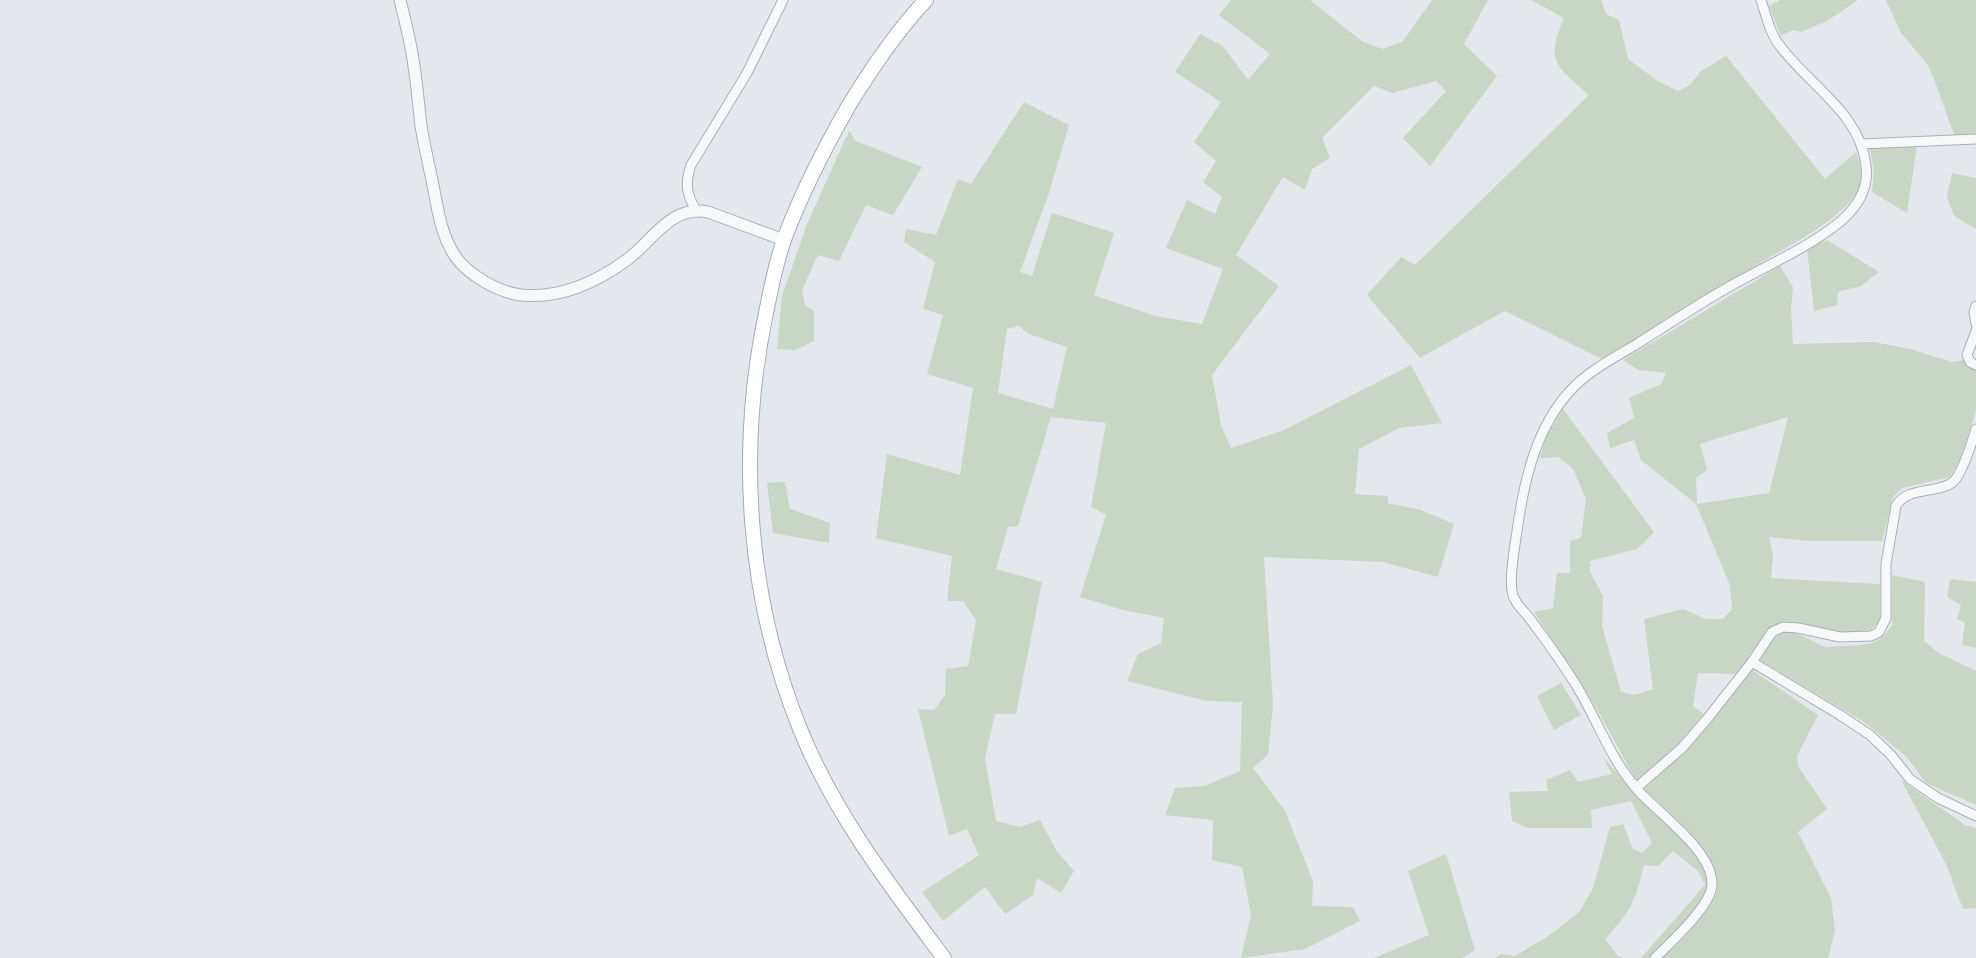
<svg xmlns="http://www.w3.org/2000/svg" width="1976" height="958" font-family="'Alegreya Sans',sans-serif">
	<style>
		.green { fill: #c9d6c5; fill-rule: evenodd }
		.lines { fill: none; stroke-linecap: round; stroke-linejoin: round }
		.minor-casing { stroke: #a9aeb7; stroke-width: 11 }
		.tertiary-casing { stroke: #a9aeb7; stroke-width: 13 }
		.primary-casing { stroke: #a3abb8; stroke-width: 16 }
		.minor { stroke: #f7f8fa; stroke-width: 9 }
		.tertiary { stroke: #f7f8fa; stroke-width: 11 }
		.primary { stroke: #fff; stroke-width: 14 }
	</style>
	<rect width="100%" height="100%" fill="#e4e7ec"/>
	<path class="green" d="M1231,0H1310L1363,42L1383,49L1403,41L1432,0H1488L1464,44L1497,76L1430,166L1403,138L1446,91L1436,81L1392,93L1374,86L1322,138L1330,158L1312,169L1305,190L1283,177L1236,255L1279,286L1212,375L1221,425L1231,448L1284,430L1411,365L1442,423L1399,428L1359,449L1355,494L1388,496V503L1421,510L1454,524L1438,577L1383,562L1264,557L1273,705L1268,755L1253,768L1285,811L1313,881L1312,906L1353,907L1360,921L1305,949L1241,958L1251,915L1242,867L1212,860L1213,820L1165,815L1175,788L1204,786L1240,771L1242,702L1206,701L1127,681L1138,654L1161,643L1164,618L1123,610L1080,597L1106,515L1091,507L1106,423L1051,417L1018,526L1008,527L996,569L1042,582L1016,714H995L985,758L996,821L1020,827L1040,820L1056,850L1074,871L1061,893L1037,878L1033,895L1005,914L985,887L943,921L922,892L979,855L967,829L949,836L918,709L934,710L945,695L946,669L968,666L976,620L963,601H947L952,556L876,538L887,454L960,475L973,388L927,374L943,315L923,309L935,262L904,242L906,229L936,235L958,179L971,184L1024,102L1069,125L1049,193L1020,272L1032,276L1052,213L1114,233L1094,295L1155,316L1202,324L1223,269L1166,248L1187,200L1215,214L1222,197L1203,182L1216,161L1194,142L1221,102L1175,72L1200,34L1223,46L1248,80L1270,54L1219,15ZM1019,326L1029,334L1067,347L1053,409L998,393L1007,329Z
		M1531,0H1601L1606,14L1619,20L1628,59L1659,82L1678,91L1690,85L1700,72L1726,56L1825,179L1856,152C1861,164 1864,182 1857,193C1837,222 1789,246 1758,264C1706,295 1654,327 1602,359L1505,311L1420,358L1367,295L1401,257L1415,265L1589,95C1556,66 1545,62 1564,18Z
		M1780,0H1858L1827,21L1801,32L1793,30L1781,36L1769,6Z
		M1886,0H1976V135H1954L1934,79L1927,64L1901,33Z
		M849,131L856,141L922,167L893,215L866,205L839,261L818,255L802,290L805,305L814,311V341L795,350L777,349L782,296L807,224Z
		M1917,146L1907,213L1872,192L1874,170L1870,148Z
		M1952,173L1976,178V229L1954,216L1947,197Z
		M1827,240L1879,272L1861,286L1838,292L1837,305L1814,311L1807,249Z
		M1780,266L1793,287L1791,310L1793,344L1874,342L1910,349L1952,362L1963,360L1967,367L1976,370V411L1960,460L1950,477L1902,488L1893,497L1882,541H1810L1769,537L1773,556L1771,578L1880,584V621L1870,630L1845,633H1832L1794,622H1781L1768,629L1737,674L1698,673L1693,706L1704,714L1673,751L1637,782L1594,704L1534,612L1553,608L1557,573H1570V541L1581,538L1586,499L1573,469L1559,457L1540,458L1546,437L1563,409L1654,532L1637,549L1590,561V572L1603,596L1602,626L1621,692L1635,695L1653,689L1644,619L1683,609L1706,619H1723L1732,609L1730,585L1696,504L1641,460L1634,440L1610,448L1607,433L1634,418L1629,398L1661,384L1666,373L1638,370L1623,360ZM1788,417L1769,493L1697,504L1696,478L1707,470L1700,444Z
		M785,482L790,509L830,523L829,543L773,533L767,483Z
		M1892,575L1925,582L1924,641L1939,653L1976,671V805L1926,783L1907,757L1864,722L1760,660L1770,642L1780,633L1792,631L1825,647L1861,645L1875,642L1884,636L1892,625Z
		M1950,579L1976,582V648L1962,645L1965,622L1957,619L1961,605L1947,597Z
		M1752,670L1818,715L1797,756L1798,766L1827,809L1798,832L1831,898L1835,930L1829,955L1828,958H1659C1674,942 1704,916 1714,898C1733,862 1666,811 1644,789L1673,762Z
		M1561,683L1581,715L1554,730L1537,696Z
		M1603,757C1613,768 1622,779 1632,789C1650,809 1717,858 1708,888C1701,913 1667,940 1649,958H1641L1705,885L1698,871L1673,851L1658,866L1644,865C1636,900 1630,913 1605,939L1618,956L1624,958H1495L1501,954L1515,956L1553,933L1580,911L1593,888L1610,827L1623,824L1633,849L1642,853L1652,843L1631,801L1591,810L1592,828H1528L1512,821L1509,792L1548,791L1546,780L1570,770L1578,782L1612,774Z
		M1901,780L1965,825L1976,828V908L1963,909L1946,864Z
		M1446,854L1475,950L1462,958H1374L1429,935L1408,871Z"/>
	<g class="lines">
		<defs>
			<path id="minor" d="M1861,144L1976,139
				M696,210C686,194 685,183 691,165L747,73L783,0
				M1976,306L1974,312L1976,324
				M1976,331L1967,355L1970,362L1976,365
				M1752,662L1840,715L1870,735L1891,755L1910,779L1938,798L1976,816
				M1636,788L1682,748L1707,719L1752,662L1772,632L1783,627L1798,628L1840,637L1871,636L1879,632L1886,618V564L1896,506C1907,486 1938,494 1953,482C1963,473 1972,442 1976,429
				M1655,958C1670,943 1711,906 1712,885C1714,851 1656,812 1636,788C1610,758 1597,719 1576,685C1563,664 1548,643 1533,623C1528,615 1518,607 1514,598C1507,583 1516,541 1518,524C1525,477 1537,427 1570,391C1588,371 1614,358 1637,344C1667,325 1697,305 1727,288C1765,266 1807,249 1841,221C1857,207 1869,188 1866,166C1861,114 1809,85 1780,46C1770,34 1766,15 1761,0"/>
			<path id="tertiary" d="M400,0C404,16 408,32 411,48C416,73 418,100 421,126C424,144 428,162 432,180C437,205 440,233 455,256C468,275 498,292 521,295C561,299 597,282 628,259C654,239 671,205 708,212L784,240"/>
			<path id="primary" d="M926,0C895,33 871,69 848,107C824,149 802,192 785,237C776,261 771,288 766,313C737,451 747,597 800,729C834,813 890,886 944,958"/>
		</defs>
		<use href="#minor" class="minor-casing"/>
		<use href="#tertiary" class="tertiary-casing"/>
		<use href="#primary" class="primary-casing"/>
		<use href="#minor" class="minor"/>
		<use href="#tertiary" class="tertiary"/>
		<use href="#primary" class="primary"/>
	</g>
</svg>
